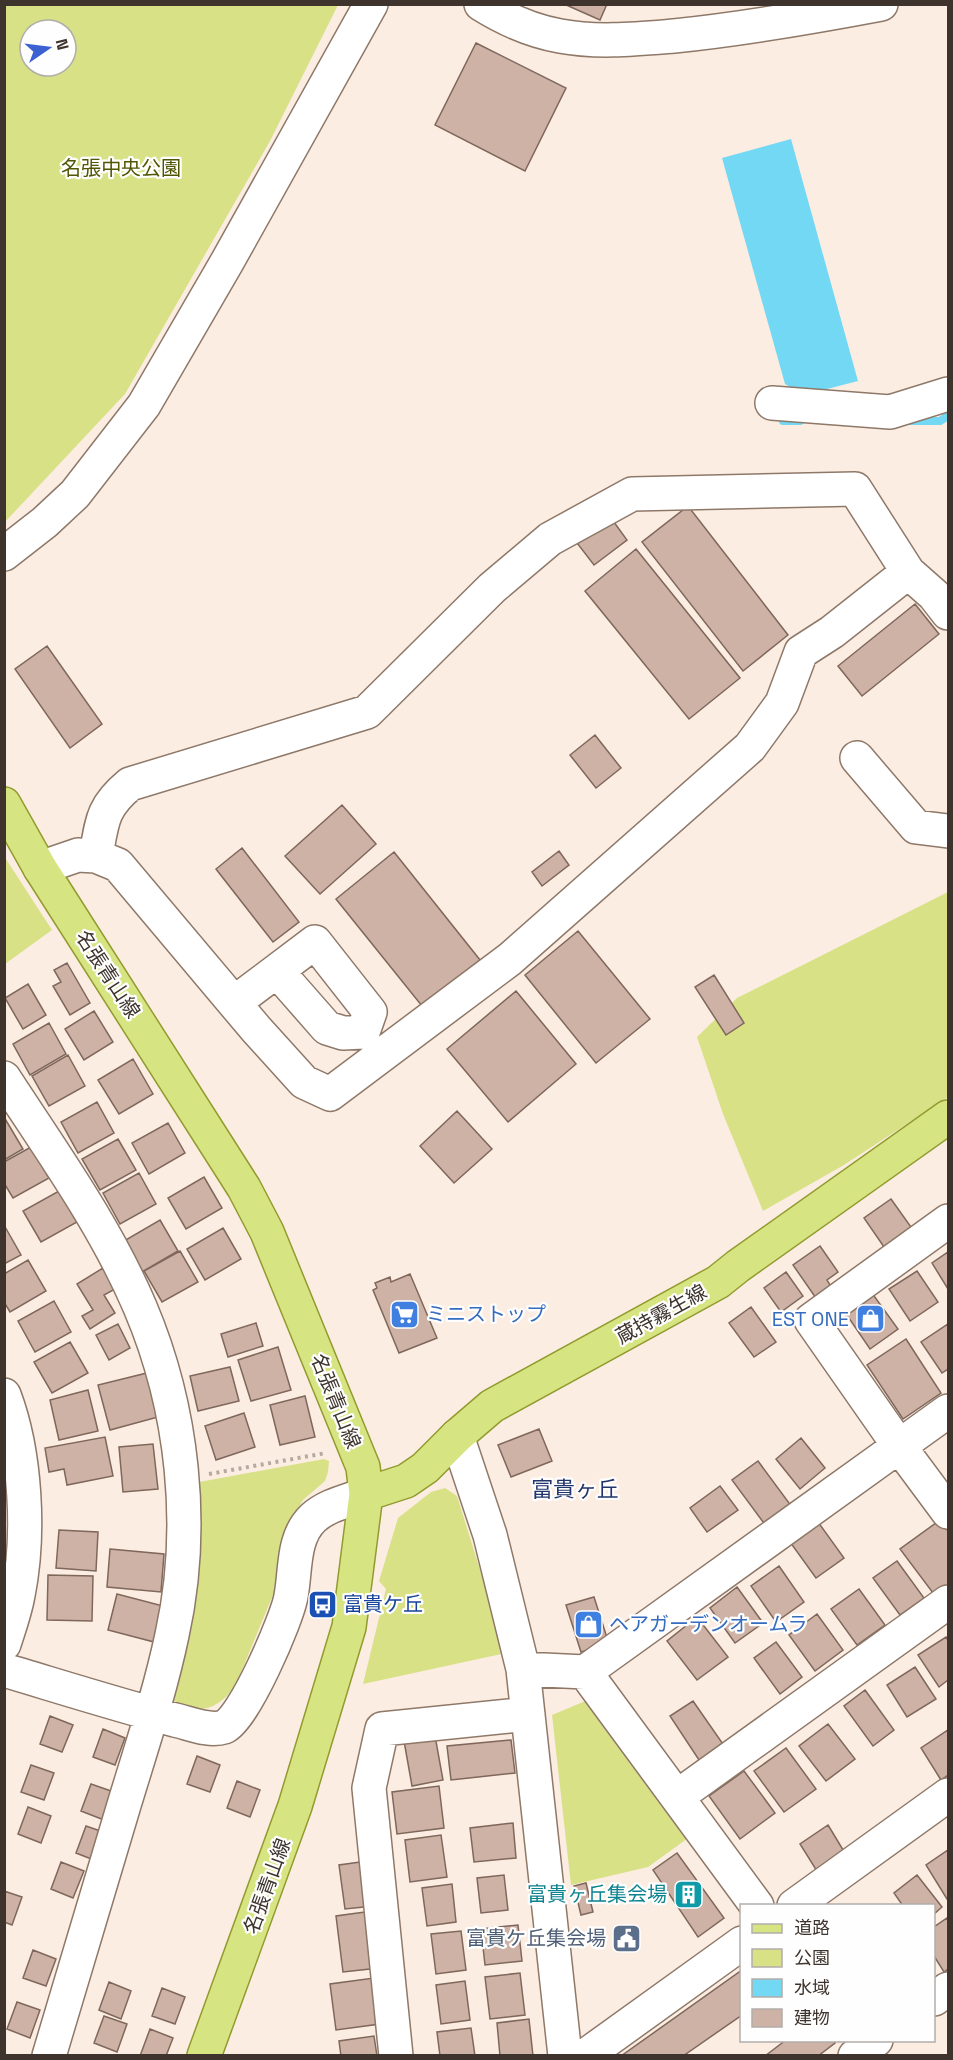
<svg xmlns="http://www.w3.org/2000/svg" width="953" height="2060" font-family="'Space Grotesk','Noto Sans JP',sans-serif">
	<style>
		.green { fill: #d8e186; fill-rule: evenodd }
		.water { fill: #72d8f4 }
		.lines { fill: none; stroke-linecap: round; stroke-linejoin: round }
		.stream { stroke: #72d8f4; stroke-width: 8 }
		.building { fill: #cdb2a5; stroke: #7f675b; stroke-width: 1.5 }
		.minor-casing { stroke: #8e7868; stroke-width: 36 }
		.major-casing { stroke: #919b2e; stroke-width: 36 }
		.path { stroke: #b6a9a0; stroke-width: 4; stroke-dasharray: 3 4.5; stroke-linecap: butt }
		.minor { stroke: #fff; stroke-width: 33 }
		.major { stroke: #d7e482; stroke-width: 33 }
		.labels { text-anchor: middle; stroke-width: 4.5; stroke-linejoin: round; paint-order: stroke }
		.park-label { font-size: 20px; fill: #525604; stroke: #fefefe }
		.street-label { font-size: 20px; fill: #3e342d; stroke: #fefefe }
		.shop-label { font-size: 20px; fill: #366cbe; stroke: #fefefe; text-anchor: start }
		.transit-label { font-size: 20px; fill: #164399; stroke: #fefefe; text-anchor: start }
		.culture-label { font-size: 20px; fill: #0d838f; stroke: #fefefe; text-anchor: end }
		.service-label { font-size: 20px; fill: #4e5e75; stroke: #fefefe; text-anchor: end }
		.quarter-label { font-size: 22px; fill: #21346c; stroke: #fefefe }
	</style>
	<rect width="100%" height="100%" fill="#fcede3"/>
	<path class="green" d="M5,4L338,5L270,141L125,394L5,522ZM30,30H66V66H30Z
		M4,856L52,930L5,964H4Z
		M948,892V1097L844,1165L763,1211L723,1114L697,1037L737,998Z
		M324,1459L329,1461L328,1472L325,1481L303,1500L285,1533L275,1590L235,1687C216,1710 201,1715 174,1701L171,1692L194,1483Z
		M445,1488L457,1496L506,1653L363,1684L386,1589L379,1581L398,1518L431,1492Z
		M590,1699L691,1836L648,1867L571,1885L552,1715Z"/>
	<path class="water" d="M791,139L858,381L804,395L785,384L722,158Z"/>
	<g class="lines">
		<path class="stream" d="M783,421H800
			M908,421H940L948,416"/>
	</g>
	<path class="building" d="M564,4H607L600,20Z
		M476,43L566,88L525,171L435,125Z
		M688,506L788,635L743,671L642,542Z
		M611,518L627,540L594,565L577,543Z
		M636,549L740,678L689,719L585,591Z
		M915,604L939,634L862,696L838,666Z
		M47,646L102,724L70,748L15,669Z
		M595,735L621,768L596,788L570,755Z
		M342,805L376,844L320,894L285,856Z
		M242,848L299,922L273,942L216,869Z
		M559,851L569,865L542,886L532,872Z
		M394,852L480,960L422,1006L336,899Z
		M578,931L650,1019L596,1063L525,975Z
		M67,963L90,1003L70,1015L53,986L61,982L54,970Z
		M714,975L744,1023L726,1035L695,987Z
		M28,984L46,1015L23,1029L5,998Z
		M516,991L576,1064L508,1122L447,1049Z
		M94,1011L113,1042L84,1060L65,1029Z
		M49,1023L66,1054L30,1075L13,1044Z
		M68,1055L85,1086L49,1106L32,1076Z
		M133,1059L153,1094L119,1114L98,1080Z
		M97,1102L114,1133L78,1153L61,1122Z
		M457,1111L492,1149L454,1183L420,1146Z
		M4,1117L23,1149L4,1160Z
		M168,1123L185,1153L149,1174L132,1143Z
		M118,1139L136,1170L100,1190L82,1159Z
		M31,1147L49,1178L13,1198L4,1183V1162Z
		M139,1173L156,1204L120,1224L103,1193Z
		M204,1177L222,1208L186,1229L168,1198Z
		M59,1191L77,1222L41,1242L23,1211Z
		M891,1199L911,1227L884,1247L864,1218Z
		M160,1220L178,1251L142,1272L124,1241Z
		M4,1225L21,1255L4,1264Z
		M223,1228L241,1259L205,1280L187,1249Z
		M820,1246L838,1272L827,1280L833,1290L818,1301L793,1265Z
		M180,1251L198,1282L162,1302L144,1271Z
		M948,1252V1289L932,1263Z
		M28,1260L46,1291L10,1312L4,1302V1274Z
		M103,1268L115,1289L104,1295L115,1313L90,1329L82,1316L93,1310L77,1284Z
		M917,1271L938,1302L910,1321L889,1289Z
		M786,1272L803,1296L781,1312L764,1288Z
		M410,1274L437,1338L399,1353L373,1290L377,1288L375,1283L390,1277L391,1282Z
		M869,1289L898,1329L870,1349L842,1308Z
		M54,1301L71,1332L35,1352L18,1321Z
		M751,1307L776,1342L754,1357L729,1323Z
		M256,1323L263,1346L228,1357L221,1334Z
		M118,1324L130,1348L109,1360L96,1335Z
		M948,1324V1369L942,1373L921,1342Z
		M906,1339L941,1393L903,1419L867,1365Z
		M70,1342L88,1373L52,1393L34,1362Z
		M278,1347L291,1390L251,1401L238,1360Z
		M230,1367L239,1401L198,1411L190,1376Z
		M147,1373L158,1417L110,1430L98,1385Z
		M88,1390L98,1431L59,1440L50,1400Z
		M305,1396L315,1437L280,1445L270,1405Z
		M244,1413L255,1447L216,1460L205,1426Z
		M539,1429L552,1461L511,1477L498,1445Z
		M105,1437L113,1476L67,1485L64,1469L49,1472L45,1448Z
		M801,1438L825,1468L800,1489L776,1459Z
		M153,1444L158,1489L123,1492L119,1447Z
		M758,1461L792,1507L766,1526L732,1480Z
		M720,1486L738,1510L707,1532L690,1508Z
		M940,1520L948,1531V1588L936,1597L900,1549Z
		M818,1522L844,1558L816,1578L790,1542Z
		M59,1530L98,1532L96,1571L56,1568Z
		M110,1549L164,1554L161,1592L107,1587Z
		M897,1561L924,1598L900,1615L873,1578Z
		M779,1566L804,1602L776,1622L751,1586Z
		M48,1575L93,1576L92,1621L47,1620Z
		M737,1587L763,1623L735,1643L710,1608Z
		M859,1589L885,1625L857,1645L831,1609Z
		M117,1594L163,1606L154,1642L108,1630Z
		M594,1597L609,1644L581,1652L566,1605Z
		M817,1614L843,1650L815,1671L789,1635Z
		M697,1617L728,1657L697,1680L667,1641Z
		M946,1637L948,1640V1680L939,1687L918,1655Z
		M776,1642L802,1677L780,1694L754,1658Z
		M915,1667L936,1699L907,1717L887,1685Z
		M865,1690L894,1730L873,1746L844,1706Z
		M693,1701L725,1747L701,1763L670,1716Z
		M50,1716L73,1725L62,1752L40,1744Z
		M828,1724L855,1759L826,1781L799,1746Z
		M103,1729L125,1738L115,1765L93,1757Z
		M948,1730V1775L941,1780L921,1748Z
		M435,1736L443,1780L412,1786L404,1741Z
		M511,1740L515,1773L451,1780L447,1746Z
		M786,1748L816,1789L784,1812L754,1771Z
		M197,1756L220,1765L210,1792L187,1784Z
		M31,1765L54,1773L44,1800L21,1792Z
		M744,1771L775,1813L740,1839L709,1796Z
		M237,1781L260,1790L250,1817L227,1808Z
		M91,1784L114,1792L104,1820L81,1811Z
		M439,1786L444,1828L397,1834L392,1792Z
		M28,1807L51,1816L41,1843L18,1834Z
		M513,1823L516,1858L474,1862L470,1828Z
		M828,1825L848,1858L820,1876L800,1844Z
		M86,1826L109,1834L99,1862L76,1853Z
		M441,1835L447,1877L410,1882L405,1840Z
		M948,1850V1898L947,1899L926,1865Z
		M677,1853L724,1918L698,1937L653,1870Z
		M367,1861L373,1906L345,1909L339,1865Z
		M61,1862L84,1871L73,1898L51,1889Z
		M504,1875L508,1910L481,1913L477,1878Z
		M917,1875L942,1907L934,1914V1906H903L894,1893Z
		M586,1883L593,1912L581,1915L574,1886Z
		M452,1884L456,1922L427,1926L422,1888Z
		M4,1891L22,1897L12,1925L4,1922Z
		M372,1911L379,1968L343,1972L336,1916Z
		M947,1918L948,1921V1969L944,1972L934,1956V1927Z
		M518,1925L522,1961L485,1965L481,1929Z
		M461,1931L466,1970L436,1974L431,1934Z
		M33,1950L56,1959L46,1986L23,1978Z
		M742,1970V2015L683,2056H621Z
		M520,1973L525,2015L490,2019L485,1977Z
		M374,1978L380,2024L336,2030L330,1984Z
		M465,1981L470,2020L441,2024L436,1985Z
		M109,1982L131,1991L121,2019L99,2010Z
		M162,1988L185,1997L175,2024L152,2016Z
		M17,2002L40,2010L30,2038L7,2029Z
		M104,2016L127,2024L117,2052L94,2043Z
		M529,2019L533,2056H500L497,2023Z
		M471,2028L475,2056H440L437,2032Z
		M150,2029L173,2038L166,2056H140Z
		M374,2036L377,2056H341L339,2041Z
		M786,2040H833L835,2043L818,2056H765Z"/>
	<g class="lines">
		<defs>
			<path id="minor" d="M481,4C505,19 532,31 560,36C597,43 637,39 674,36C744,29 812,17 881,4
				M772,403L890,412L948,394
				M4,554L45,522L75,494L144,405L227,262L371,4
				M857,758L916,827L948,831
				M96,856C102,821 102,807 130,784L367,712L492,588L550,539L632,494L855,489L908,572
				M40,868L78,855L96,856L118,865L256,1029L304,1082L330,1094L510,959L750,747L782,703L801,652L832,632L908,572L934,595L948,613
				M277,971L327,1028L343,1033L363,1032
				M234,1003L315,942L370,1012L363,1032
				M4,1078C52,1152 105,1225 140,1307C183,1408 196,1527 172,1635C160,1692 141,1749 124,1805C99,1889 74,1972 49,2056
				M948,1221L811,1320L899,1446L948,1512
				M4,1395C26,1453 30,1535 18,1595C15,1612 9,1628 4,1644
				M457,1436L490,1535L523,1669L565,2056
				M523,1669L585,1672L948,1411
				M4,1670C61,1687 118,1705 175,1720C189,1723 209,1732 224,1727C243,1721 288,1617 291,1596C296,1570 292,1538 313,1518C327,1505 348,1501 366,1494
				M585,1672L757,1906
				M678,1796L948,1602
				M794,1906L948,1795
				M934,1999L948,1989
				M396,2056L369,1788L382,1729L528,1714
				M585,2056L742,1943
				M855,2056L876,2040"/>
			<path id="major" d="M4,804L40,868L244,1188L267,1232L363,1467L366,1494L349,1627L295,1806L204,2056
				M366,1494L406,1481L425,1468L457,1436L492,1406L718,1282L738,1266L948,1117"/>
		</defs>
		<use href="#minor" class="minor-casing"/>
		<use href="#major" class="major-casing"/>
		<path class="path" d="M209,1474L326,1453"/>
		<use href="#minor" class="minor"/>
		<use href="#major" class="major"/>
	</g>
	<defs>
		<symbol id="supermarket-square" viewBox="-11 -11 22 22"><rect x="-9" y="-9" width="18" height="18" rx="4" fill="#3f7fe0" stroke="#fefefe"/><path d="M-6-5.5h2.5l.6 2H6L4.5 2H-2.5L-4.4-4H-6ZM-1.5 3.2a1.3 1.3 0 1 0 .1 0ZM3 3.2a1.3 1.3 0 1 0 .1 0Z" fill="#fff"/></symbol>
		<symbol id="shop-square" viewBox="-11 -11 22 22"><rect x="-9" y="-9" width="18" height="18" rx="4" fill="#3f7fe0" stroke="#fefefe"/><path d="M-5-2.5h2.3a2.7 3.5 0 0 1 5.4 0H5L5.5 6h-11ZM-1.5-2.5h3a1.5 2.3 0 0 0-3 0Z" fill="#fff"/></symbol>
		<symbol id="bus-square" viewBox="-11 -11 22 22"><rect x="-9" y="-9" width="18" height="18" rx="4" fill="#1a4fb4" stroke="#fefefe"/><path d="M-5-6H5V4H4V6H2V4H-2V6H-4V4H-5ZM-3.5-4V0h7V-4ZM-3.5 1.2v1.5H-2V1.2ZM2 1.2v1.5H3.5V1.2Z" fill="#fff"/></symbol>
		<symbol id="building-square" viewBox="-11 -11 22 22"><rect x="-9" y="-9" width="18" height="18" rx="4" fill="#0f9aa8" stroke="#fefefe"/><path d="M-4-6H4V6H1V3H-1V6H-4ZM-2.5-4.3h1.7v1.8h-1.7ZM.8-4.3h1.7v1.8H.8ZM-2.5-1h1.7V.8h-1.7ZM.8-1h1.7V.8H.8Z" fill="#fff"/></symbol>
		<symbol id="civic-square" viewBox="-11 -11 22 22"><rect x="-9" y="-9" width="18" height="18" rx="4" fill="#5c6f8a" stroke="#fefefe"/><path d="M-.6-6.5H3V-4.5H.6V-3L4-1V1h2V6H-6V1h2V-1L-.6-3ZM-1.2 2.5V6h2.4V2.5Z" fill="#fff"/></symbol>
	</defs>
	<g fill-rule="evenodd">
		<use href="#supermarket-square" x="388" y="1298" width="33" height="33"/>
		<use href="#shop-square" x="854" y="1302" width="33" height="33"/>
		<use href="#bus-square" x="306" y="1588" width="33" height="33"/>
		<use href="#shop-square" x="572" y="1608" width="33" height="33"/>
		<use href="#building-square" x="672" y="1878" width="33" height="33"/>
		<use href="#civic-square" x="610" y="1922" width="33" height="33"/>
	</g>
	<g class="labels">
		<g class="park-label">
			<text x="121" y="175">名張中央公園</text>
		</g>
		<g class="street-label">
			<text transform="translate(108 974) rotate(57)" y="7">名張青山線</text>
			<text transform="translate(661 1314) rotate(-29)" y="7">蔵持霧生線</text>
			<text transform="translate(336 1401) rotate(68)" y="7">名張青山線</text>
			<text transform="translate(267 1886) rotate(-70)" y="7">名張青山線</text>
		</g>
		<g class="shop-label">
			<text x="426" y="1321">ミニストップ</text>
			<text x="849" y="1326" text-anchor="end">EST ONE</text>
			<text x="609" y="1631">ヘアガーデンオームラ</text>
		</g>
		<g class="transit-label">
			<text x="343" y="1611">富貴ケ丘</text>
		</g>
		<g class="culture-label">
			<text x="667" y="1901">富貴ヶ丘集会場</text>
		</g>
		<g class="service-label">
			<text x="606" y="1945">富貴ケ丘集会場</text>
		</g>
		<g class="quarter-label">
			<text x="575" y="1497">富貴ヶ丘</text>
		</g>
	</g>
	<rect width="953" height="2060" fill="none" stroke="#3e342d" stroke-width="12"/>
	<rect x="740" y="1904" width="195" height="138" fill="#fefefe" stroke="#b1adaa" stroke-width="1.5"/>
	<rect x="752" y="1924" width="30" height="9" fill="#d7e482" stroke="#b1adaa" stroke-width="1.5"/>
	<text x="794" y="1934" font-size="18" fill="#3e342d">道路</text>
	<rect x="752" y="1949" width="30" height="18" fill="#d8e186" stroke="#b1adaa" stroke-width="1.5"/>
	<text x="794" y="1964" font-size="18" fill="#3e342d">公園</text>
	<rect x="752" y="1979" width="30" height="18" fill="#72d8f4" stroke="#b1adaa" stroke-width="1.5"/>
	<text x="794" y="1994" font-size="18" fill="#3e342d">水域</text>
	<rect x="752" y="2009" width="30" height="18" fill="#cdb2a5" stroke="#b1adaa" stroke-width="1.5"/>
	<text x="794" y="2024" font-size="18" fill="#3e342d">建物</text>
	<g transform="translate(48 48) rotate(76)"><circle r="28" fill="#fefefe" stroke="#b1adaa" stroke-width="1.5"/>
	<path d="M0-4.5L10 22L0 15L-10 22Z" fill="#3c61d2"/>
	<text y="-9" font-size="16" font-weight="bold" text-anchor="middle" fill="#3e342d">N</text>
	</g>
</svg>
